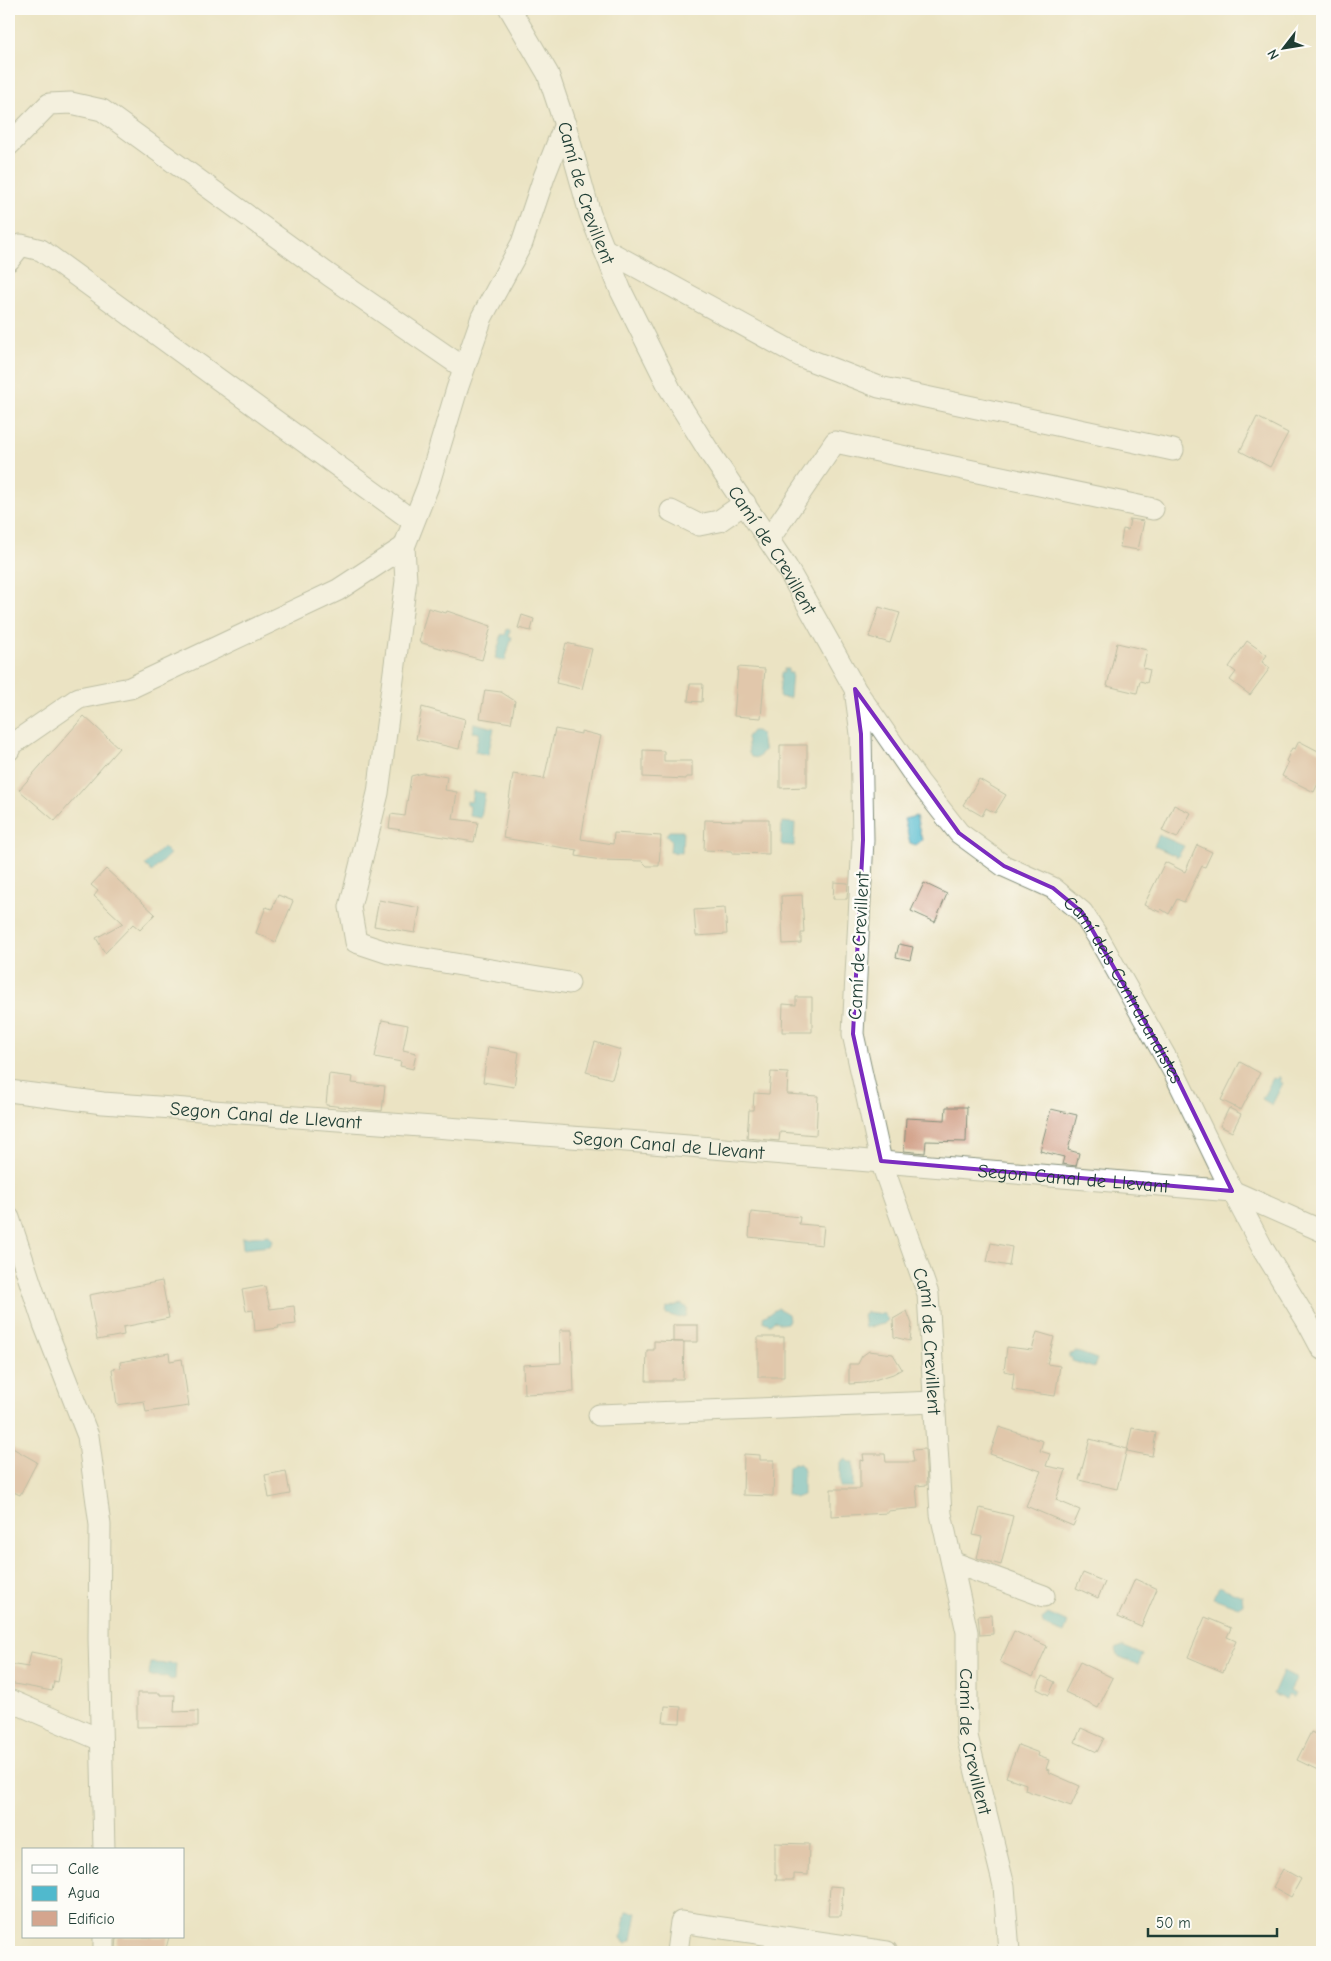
<svg xmlns="http://www.w3.org/2000/svg" width="1331" height="1961" font-family="'Comic Neue',sans-serif">
	<style>
		.water { fill: #50b9cd; stroke: #387b80 }
		.building { fill: #d4a58e }
		.lines { fill: none; stroke-linecap: round; stroke-linejoin: round }
		.minor-casing { stroke: #85907c; stroke-width: 23 }
		.minor { stroke: #fff; stroke-width: 21 }
		.marked { fill: none; stroke: #7b2cbf; stroke-width: 4; stroke-linejoin: round }
		.labels { text-anchor: middle; stroke-width: 5; stroke-linejoin: round; paint-order: stroke }
		.street-label { font-size: 19px; fill: #1f3d34; stroke: #fdfcf7 }
	</style>
	<rect width="100%" height="100%" fill="#fdfcf7"/>
	<filter id="ink" filterUnits="userSpaceOnUse"><feTurbulence type="fractalNoise" baseFrequency=".02" numOctaves="2"/><feDisplacementMap in="SourceGraphic" scale="10" xChannelSelector="R" yChannelSelector="G"/><feConvolveMatrix kernelMatrix="1 2 1 2 8 2 1 2 1" color-interpolation-filters="sRGB"/></filter>
	<filter id="wash" filterUnits="userSpaceOnUse"><feTurbulence type="fractalNoise" baseFrequency=".0096" numOctaves="4" result="noise"/><feDisplacementMap in="SourceGraphic" scale="20" xChannelSelector="R" yChannelSelector="G"/><feGaussianBlur stdDeviation="1.12" result="paint"/><feColorMatrix in="noise" values="0 0 0 0 0 0 0 0 0 0 0 0 0 0 0 0 0 1.4 0 .05"/><feComposite in="paint" operator="in"/></filter>
	<g filter="url(#wash)">
		<rect width="100%" height="100%" fill="#ebe3c3"/>
		<path class="water" d="M507,629L510,630L509,636L512,637L505,661L495,658L502,634L505,635Z
			M784,669H788V673H792L790,698L779,697L781,673H784Z
			M474,723L494,728L488,755L475,752L479,733L472,732Z
			M752,731H757L761,734L763,748L765,749L758,758L751,757L749,753L747,737Z
			M473,791L485,793L481,818L469,816L470,806L466,805V801L471,802Z
			M916,816L922,840L916,845L910,843L904,819Z
			M782,822L795,823L794,846L781,845Z
			M669,831H683L682,853L670,852L671,840L666,835Z
			M1159,835L1184,846L1178,857L1154,846Z
			M163,847L170,854L152,872L145,865Z
			M1278,1077H1280V1082L1283,1083L1272,1105L1262,1099L1273,1078L1276,1079Z
			M269,1235L273,1240L270,1246L243,1249L242,1238Z
			M681,1304L688,1308L686,1316L680,1318L666,1314L667,1308Z
			M778,1308L788,1314L789,1320L787,1323L781,1324L775,1320L770,1324L764,1322L763,1317Z
			M866,1312L884,1314L888,1320L884,1324L865,1328L863,1315Z
			M1075,1351L1097,1359L1094,1368L1072,1361V1358L1069,1357V1354L1074,1353Z
			M846,1459L849,1462H853V1487H840V1462Z
			M794,1463L800,1464L803,1467V1495L795,1498L787,1494L788,1467Z
			M1219,1586L1242,1596L1243,1604L1238,1607L1214,1598Z
			M1048,1614L1068,1623L1064,1633L1043,1625L1042,1619Z
			M1122,1646L1143,1655L1138,1665L1118,1656L1116,1649Z
			M150,1663L176,1664L175,1679L170,1680L167,1677L149,1676Z
			M1283,1671L1297,1678L1290,1691L1296,1694L1294,1698L1288,1695L1286,1700L1273,1694Z
			M626,1911L637,1913L632,1940L627,1943L624,1942L621,1938Z"/>
		<g id="blocks">
			<path class="building" d="M1257,417L1288,433L1270,467L1240,451Z
				M1130,519L1144,521L1138,550L1120,547L1123,529L1128,530Z
				M879,607L900,613L890,643L869,637Z
				M428,608L446,613L447,611L491,626L482,660L419,642Z
				M522,615L534,619L531,631L518,628Z
				M1247,641L1267,655L1262,662L1270,668L1250,695L1230,680L1236,672L1229,667Z
				M566,643L592,649L582,689L556,683Z
				M1117,643L1147,650L1143,668L1150,670L1147,683L1140,681L1137,693L1107,686Z
				M738,667L765,669L761,718L734,716Z
				M690,684H703L702,702L688,701Z
				M485,690L501,692L515,701L511,723L480,718Z
				M422,707L465,719L459,749L416,739Z
				M84,716L119,748L55,821L19,790Z
				M555,729L581,734V731L601,736L594,767H593L581,839L613,844L614,833L661,836L659,866H647L642,861L601,860L576,856L577,850L503,838L513,774L544,779Z
				M1299,741L1322,753V775L1314,792L1282,776L1288,763L1286,761L1292,748L1295,749Z
				M780,745H807V787L780,788Z
				M643,750L664,751V761H692V777H686V779L643,777Z
				M423,773L447,777L445,790L457,792L453,819L478,822L474,842L389,828L391,814L405,816L411,776Z
				M979,779L1006,795L995,813L986,808L982,816L963,805Z
				M1174,805L1191,813L1177,838L1162,831Z
				M743,819H769V854L732,853V851L704,850L705,820L743,821Z
				M1197,845L1212,852L1205,867L1202,866L1184,902L1177,899L1169,914L1161,909L1160,912L1144,905L1165,862L1185,872Z
				M106,869L155,914L140,930L133,924L105,953L96,938L123,923L94,896L98,891L91,885Z
				M834,882L848,883L847,899H833Z
				M924,883L947,894L935,922L911,911Z
				M278,895L293,901L276,942L256,933L266,907L272,909Z
				M802,895L804,933H801V943L783,944L781,896Z
				M379,900L420,908L415,933L374,926Z
				M725,908L727,934L696,936L694,910Z
				M899,944L913,947L910,960L896,957Z
				M796,997H812V1032H782L783,1004L796,1005Z
				M382,1020L408,1025L403,1050L416,1053L413,1069L400,1066L401,1062L375,1057Z
				M595,1042L621,1050L612,1079L586,1072Z
				M488,1047L519,1052L514,1087L483,1082Z
				M1240,1062L1260,1073L1241,1110L1221,1100Z
				M771,1072L788,1073L787,1094L818,1096L816,1135L780,1132L779,1141L747,1138L749,1110H753L754,1093L769,1094Z
				M329,1074L353,1077L352,1083L385,1086L382,1111L326,1105Z
				M946,1107H967L966,1142L926,1141L925,1153L904,1151L906,1118L945,1120Z
				M1229,1108L1241,1114L1232,1132L1220,1126Z
				M1051,1109L1077,1115L1068,1150L1079,1153L1076,1166L1062,1164L1064,1157L1040,1151Z
				M751,1212L800,1217L799,1224L824,1226L822,1245L749,1237Z
				M991,1243L1012,1247L1009,1266L987,1262Z
				M162,1281L169,1318L123,1327L124,1335L97,1340L89,1295Z
				M265,1286L270,1309L294,1306L296,1324L278,1326L279,1328L255,1331L253,1310L246,1311L242,1290Z
				M907,1311L912,1324L910,1341L894,1337L893,1319Z
				M673,1325H698V1342H673Z
				M560,1330H572L574,1392L524,1394L523,1365L561,1363Z
				M1037,1332L1054,1337L1047,1364L1060,1366L1055,1396L1012,1390L1014,1373L1004,1371L1007,1347L1032,1350Z
				M758,1337H784V1377H758Z
				M654,1341L684,1342L683,1379H672V1381H646L647,1350H654Z
				M869,1351L893,1354L902,1369L893,1374L865,1383L849,1384V1364H858L862,1356Z
				M169,1353L170,1361L182,1359L189,1406L146,1412L144,1401L117,1405L112,1369L121,1368L120,1362Z
				M999,1427L1043,1441L1040,1451L1050,1454L1046,1466L1066,1470L1056,1500L1080,1510L1073,1526L1026,1506L1041,1471L990,1454Z
				M1132,1428L1156,1433L1152,1456L1127,1451Z
				M1090,1439L1127,1449L1117,1489L1079,1480Z
				M9,1446L37,1462L20,1495L9,1490Z
				M925,1449L927,1485L916,1486L918,1508L888,1511V1513L831,1516V1489H860V1460L864,1461L863,1454H885L886,1462H914L912,1450Z
				M744,1454L760,1455V1460H774L773,1496L743,1495Z
				M286,1471L290,1494L269,1498L265,1475Z
				M980,1508L1013,1516L1001,1565L977,1558L982,1537L973,1535Z
				M1083,1573L1105,1582L1098,1598L1076,1588Z
				M1135,1579L1157,1589L1141,1627L1118,1617Z
				M992,1615L993,1634L980,1635L978,1616Z
				M1205,1617L1231,1628L1227,1637L1236,1641L1223,1672L1188,1657Z
				M1014,1631L1047,1646L1033,1677L1000,1662Z
				M31,1652L62,1658L58,1682L54,1681L52,1691L9,1683V1664L28,1667Z
				M1080,1662L1113,1678L1098,1708L1065,1692Z
				M1042,1676L1055,1682L1049,1695L1037,1689Z
				M137,1693H160V1695H175L174,1712L198,1711V1726L137,1727Z
				M665,1706L681,1707L680,1723L663,1722Z
				M1081,1728L1104,1738L1097,1752L1075,1742Z
				M1311,1732L1322,1737V1772L1297,1760Z
				M1018,1745L1039,1753L1038,1756L1049,1760L1046,1769L1049,1770L1048,1772L1080,1786L1071,1806L1025,1790L1026,1784L1006,1777Z
				M775,1843L809,1844L808,1875L794,1874V1880H776L777,1874H775Z
				M1283,1869L1301,1879L1291,1897L1273,1887Z
				M830,1886L843,1887L841,1916H828Z
				M117,1937H169L165,1952H131L116,1949Z"/>
		</g>
	</g>
	<g filter="url(#ink)">
		<use href="#blocks" fill-opacity="0" stroke="#85907c" stroke-width="1"/>
		<g class="lines">
			<defs>
				<g id="minor">
					<path id="s1" d="M510,9L548,74L566,128L590,214L621,291L670,389L710,453L786,566L855,689L861,734L863,840L853,1034L881,1161L928,1294L941,1514L967,1632V1736L1004,1886L1009,1952"/>
					<path d="M9,145L49,104L71,103L102,110L329,275L464,368"/>
					<path d="M604,249L802,357L879,387L1173,450"/>
					<path d="M9,260L21,245L41,250L413,521"/>
					<path d="M671,511L699,525L719,521L745,503"/>
					<path d="M769,539L835,442L1153,509"/>
					<path d="M404,547L406,581L378,793L350,907L356,942L389,953L569,983"/>
					<path id="s2" d="M857,692L919,782L959,833L1004,866L1053,888L1082,912L1098,937L1174,1072L1224,1175L1263,1249L1307,1321L1322,1349"/>
					<path d="M9,750L11,745L79,698L130,688L338,590L404,547L428,486L457,389L482,317L522,243L544,177L565,124"/>
					<path id="s3" d="M9,1091L103,1103L640,1142L1232,1191L1322,1231"/>
					<path d="M9,1218L44,1324L88,1436L100,1525L99,1638L104,1850"/>
					<path d="M599,1415L935,1402"/>
					<path d="M952,1562L1044,1596"/>
					<path d="M9,1700L101,1740"/>
					<path d="M104,1937V1952"/>
					<path d="M677,1952L681,1922L887,1952"/>
				</g>
			</defs>
			<use href="#minor" class="minor-casing"/>
			<use href="#minor" class="minor"/>
		</g>
	</g>
	<path d="M0 0H1331V1961H0ZM855,689L959,833L1004,866L1053,888L1082,912L1174,1072L1232,1191L881,1161L853,1034L863,840L861,734Z" fill="#ebe3c3" fill-opacity=".55" fill-rule="evenodd"/>
	<path class="marked" d="M855,689L959,833L1004,866L1053,888L1082,912L1174,1072L1232,1191L881,1161L853,1034L863,840L861,734Z"/>
	<g class="labels">
		<g class="street-label">
			<text dy="7" stroke="none"><textPath href="#s1" startOffset="200">Camí de Crevillent</textPath></text>
			<text dy="7" stroke="none"><textPath href="#s1" startOffset="605">Camí de Crevillent</textPath></text>
			<text transform="translate(858 946) rotate(-87)" y="7">Camí de Crevillent</text>
			<text dy="7" stroke="none"><textPath href="#s2" startOffset="409">Camí dels Contrabandistes</textPath></text>
			<text dy="7" stroke="none"><textPath href="#s3" startOffset="258">Segon Canal de Llevant</textPath></text>
			<text dy="7" stroke="none"><textPath href="#s3" startOffset="662">Segon Canal de Llevant</textPath></text>
			<text dy="7" stroke="none"><textPath href="#s3" startOffset="1068">Segon Canal de Llevant</textPath></text>
			<text dy="7" stroke="none"><textPath href="#s1" startOffset="1430">Camí de Crevillent</textPath></text>
			<text dy="7" stroke="none"><textPath href="#s1" startOffset="1835">Camí de Crevillent</textPath></text>
		</g>
	</g>
	<rect width="1331" height="1961" fill="none" stroke="#fdfcf7" stroke-width="30"/>
	<rect x="22" y="1848" width="162" height="90" fill="#fdfcf7" stroke="#a4b0a9"/>
	<rect x="32" y="1865" width="25" height="8" fill="#ffffff" stroke="#a4b0a9"/>
	<text x="68" y="1874" font-size="15" fill="#1f3d34">Calle</text>
	<rect x="32" y="1886" width="25" height="15" fill="#50b9cd" stroke="#a4b0a9"/>
	<text x="68" y="1898" font-size="15" fill="#1f3d34">Agua</text>
	<rect x="32" y="1911" width="25" height="15" fill="#d4a58e" stroke="#a4b0a9"/>
	<text x="68" y="1924" font-size="15" fill="#1f3d34">Edificio</text>
	<g transform="translate(1284 48) rotate(239)" stroke="#fdfcf7" stroke-width="4" paint-order="stroke">
	<path d="M0-4L9 19L0 12L-9 19Z" fill="#1f3d34"/>
	<text y="-8" font-size="14" font-weight="bold" text-anchor="middle" fill="#1f3d34">N</text>
	</g>
	<path d="M1148 1928v8h129v-8" fill="none" stroke="#1f3d34" stroke-width="2.5"/>
	<text x="1156" y="1928" font-size="15" fill="#1f3d34" stroke="#fdfcf7" stroke-width="4" paint-order="stroke">50 m</text>
</svg>
